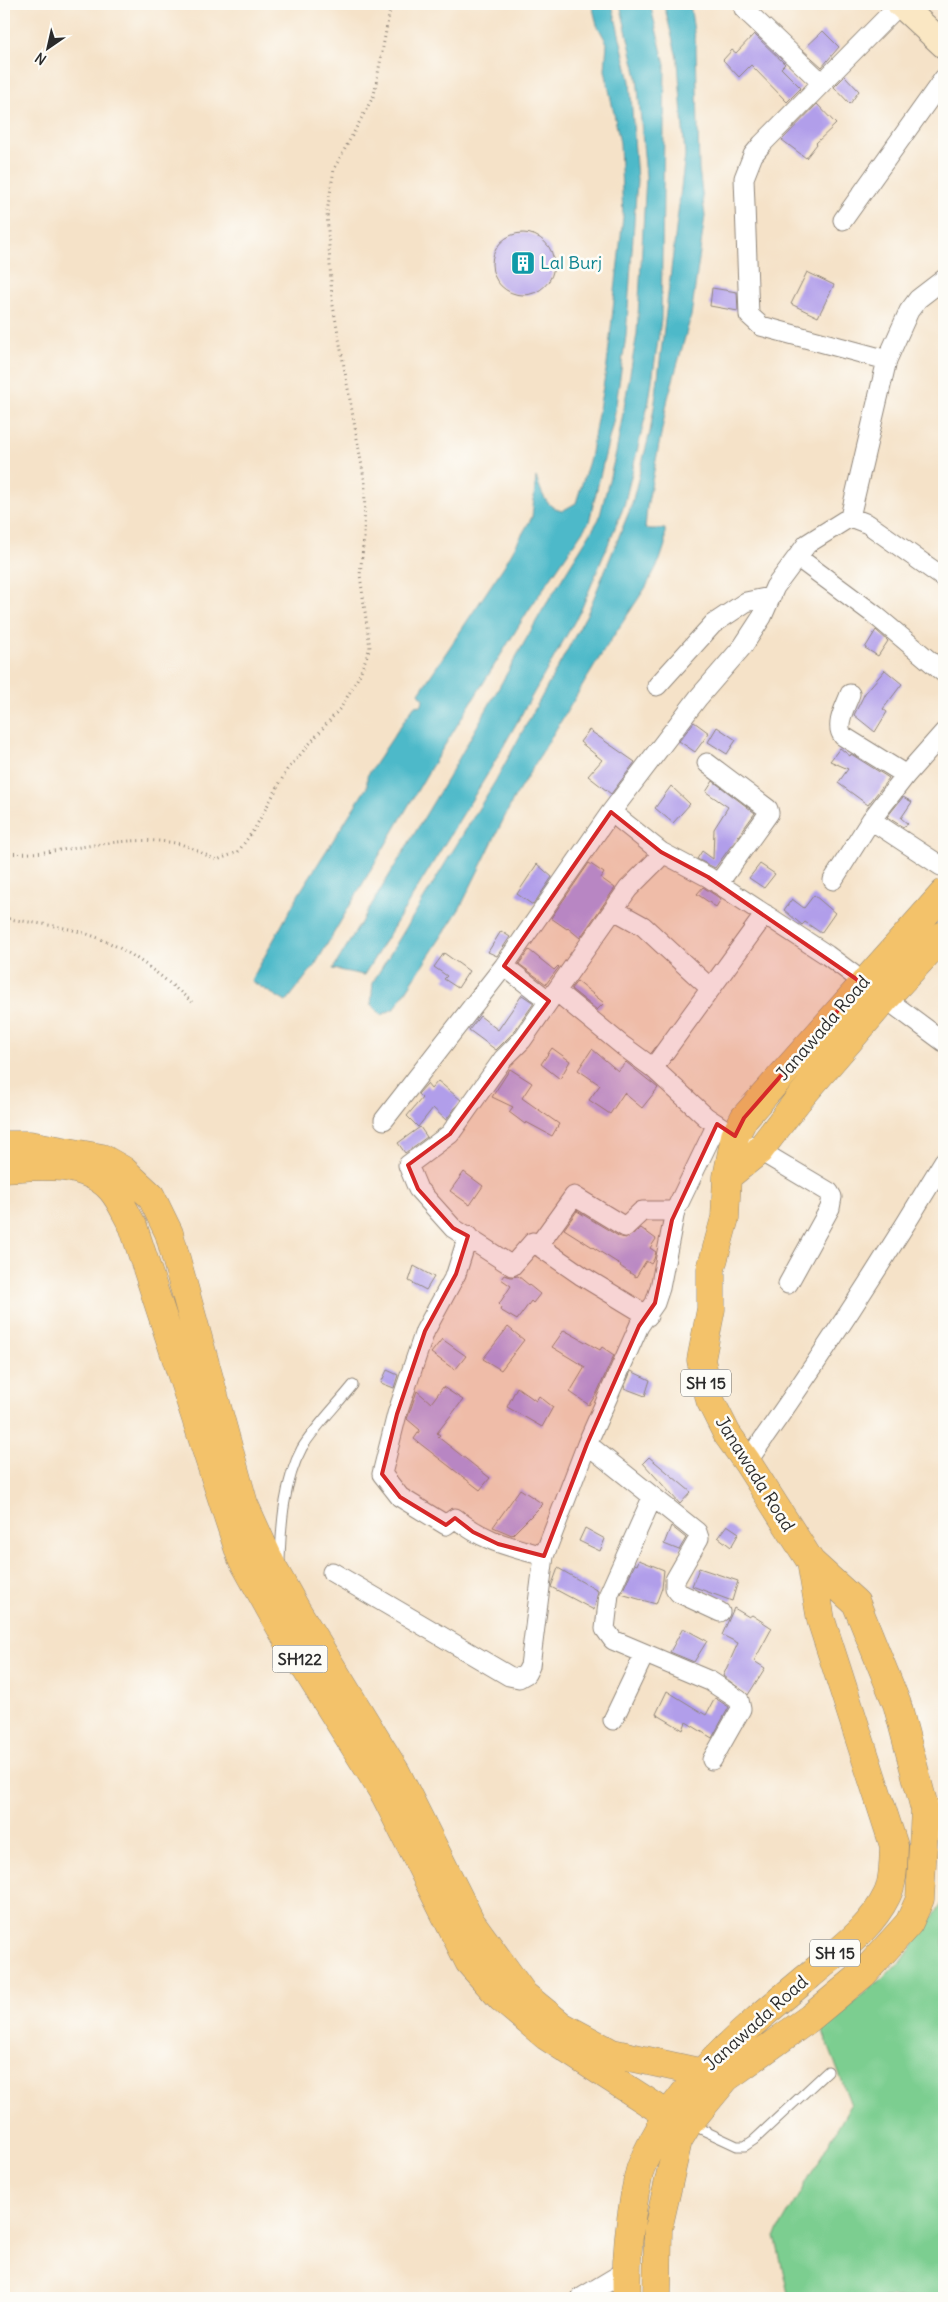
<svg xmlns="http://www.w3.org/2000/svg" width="948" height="2302" font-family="Delius,sans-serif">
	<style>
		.green { fill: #7cce90; stroke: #547c5e }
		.water { fill: #4db9c9; stroke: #3c727a }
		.building { fill: #b19eea }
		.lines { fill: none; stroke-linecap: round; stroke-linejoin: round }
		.lane-casing { stroke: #90867a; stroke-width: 11 }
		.street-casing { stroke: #90867a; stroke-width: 21 }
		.secondary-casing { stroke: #90867a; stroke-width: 28 }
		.primary-casing { stroke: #90867a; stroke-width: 29 }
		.path { stroke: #90867a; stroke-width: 3; stroke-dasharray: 1 4; stroke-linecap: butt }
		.lane { stroke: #fff; stroke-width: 9 }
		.street { stroke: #fff; stroke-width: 19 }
		.secondary { stroke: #fae7c3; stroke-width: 26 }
		.primary { stroke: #f3c26a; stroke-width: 28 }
		.marked { fill: #d62828; fill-opacity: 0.2; stroke: #d62828; stroke-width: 4; stroke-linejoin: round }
		.labels { text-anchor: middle; stroke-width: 5; stroke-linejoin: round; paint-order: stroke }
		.shield { fill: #fdfcf7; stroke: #6a6a68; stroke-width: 1 }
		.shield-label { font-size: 16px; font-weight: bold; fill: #2b2b2b }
		.culture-label { font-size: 18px; fill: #0d838f; stroke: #fdfcf7; text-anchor: start }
		.street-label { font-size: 18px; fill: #2b2b2b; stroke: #fdfcf7 }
	</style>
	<rect width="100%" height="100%" fill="#fdfcf7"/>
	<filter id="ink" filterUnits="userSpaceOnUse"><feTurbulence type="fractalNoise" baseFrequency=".02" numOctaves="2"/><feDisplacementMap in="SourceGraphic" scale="10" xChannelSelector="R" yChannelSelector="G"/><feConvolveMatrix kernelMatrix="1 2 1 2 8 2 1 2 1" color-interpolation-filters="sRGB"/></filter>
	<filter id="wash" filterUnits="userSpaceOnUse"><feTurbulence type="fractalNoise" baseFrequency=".0096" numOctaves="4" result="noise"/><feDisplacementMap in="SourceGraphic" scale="20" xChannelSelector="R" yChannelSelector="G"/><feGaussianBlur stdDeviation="1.12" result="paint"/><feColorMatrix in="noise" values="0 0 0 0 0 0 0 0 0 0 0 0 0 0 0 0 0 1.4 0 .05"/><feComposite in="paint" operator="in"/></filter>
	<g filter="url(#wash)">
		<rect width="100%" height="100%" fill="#f5e2c8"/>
		<path class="green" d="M944,1901V2298H789L775,2236L851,2105L822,2029L902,1961Z"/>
		<path class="water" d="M592,4H612L630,81L637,180L626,336L614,418L589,522L528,611L430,769L315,965L286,1002L251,981L300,892L367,787V776L414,706L422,705L423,699L419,693L504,566L532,517L536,477C542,493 545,507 562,511L576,503L590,458L607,365L623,217L620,143L605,70L607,43L597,25Z
			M620,4H650L665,65L661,320L649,401L624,506L581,610L487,775L364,975L333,969L449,776L542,611L599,519L616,453L637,334L646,177L637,77Z
			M664,4H690L696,46L699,169L705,216L691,316L668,398L647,507L645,529H665V545L660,560L646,587L603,652L513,800L460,908L395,1008L382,1015L371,1005L373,982L496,780L588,612L631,507L650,432L655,402L685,155L678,62Z"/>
		<g id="blocks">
			<path class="building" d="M823,31L839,47L822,67L803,50Z
				M754,34L785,64L781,68L801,88L787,102L751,65L739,77L723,60L732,50L736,53Z
				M845,76L859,91L850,104L834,87Z
				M817,104L836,124L816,143L817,144L806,158L782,140Z
				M492 264a31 31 0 1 1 62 0a31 31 0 1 1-62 0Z
				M807,272L834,285L818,317L791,304Z
				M712,288L737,292L738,311L710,306Z
				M876,630L888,641L878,656L865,648Z
				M885,670L902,684L883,709L887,712L875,732L854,715L865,693Z
				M694,722L709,733L695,752L679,741Z
				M717,727L736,740L727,754L708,742Z
				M589,730L635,762L611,794L588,776L602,760L580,742Z
				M840,748L850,756L851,754L889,778L868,805L838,783L848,769L830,761Z
				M713,781L755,813L715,868L697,859L702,851L713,859L714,829L728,807L706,792Z
				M671,786L690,804L673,823L655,808Z
				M903,797L912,802L901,818L908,824L903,827L887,817Z
				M589,863L604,873L601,878L615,888L580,938L568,928L567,929L551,918Z
				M537,864L552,877L533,905L517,894Z
				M760,864L775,874L764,888L749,878Z
				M703,887L721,899L716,907L697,894Z
				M814,895L835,913L821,933L805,922L802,925L784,910L792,899L804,908Z
				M501,931L510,937L497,956L488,952Z
				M529,950L554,970L558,966L559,967L546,984L519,964Z
				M444,953L469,971L458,988L444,979L447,976L434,967Z
				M577,981L604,1003L597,1010L571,989Z
				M522,995L534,1003L513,1033L496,1050L469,1030L480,1016L498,1030Z
				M552,1048L570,1061L560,1079L541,1064Z
				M592,1049L618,1071L626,1062L658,1088L642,1108L624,1093L610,1114L589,1100L600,1085L578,1070Z
				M510,1069L532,1083L522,1098L559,1124L552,1136L526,1122L525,1124L509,1112L513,1107L492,1097Z
				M438,1081L461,1100L446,1120L433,1108L418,1127L407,1116L422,1098L418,1094L427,1084L431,1089Z
				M420,1127L427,1137L405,1153L398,1143Z
				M464,1172L483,1186L470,1205L450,1191Z
				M577,1211L620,1237L627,1238L641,1228L656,1239L650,1248L656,1252L654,1259L651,1264L646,1261L636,1277L620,1266L621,1265L564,1229Z
				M414,1266L434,1277L426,1290L409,1281Z
				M504,1275L511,1277L518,1276L540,1294L533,1303L531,1301L517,1320L500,1310L502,1307L499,1304L511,1286L501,1279Z
				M508,1327L524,1340L501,1370L483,1359Z
				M564,1330L600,1350L602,1347L614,1355L597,1393L589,1405L570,1392L585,1367L552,1347Z
				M442,1339L466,1356L455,1370L431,1353Z
				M387,1370L398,1375L394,1388L381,1383Z
				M631,1371L650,1380L645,1396L624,1388Z
				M443,1387L463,1400L437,1433L440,1435L438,1437L490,1478L480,1490L414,1439L420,1430L407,1419L417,1391L431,1403Z
				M517,1387L536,1401L539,1396L553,1407L542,1427L507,1407Z
				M649,1457L691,1492L680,1504L643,1463Z
				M520,1489L543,1504L512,1535L493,1527Z
				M727,1525L739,1533L731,1547L718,1537Z
				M671,1526L686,1538L679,1550L664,1544Z
				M585,1528L605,1539L600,1551L579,1541Z
				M639,1560L664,1570L662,1588L656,1604L621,1594L635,1564L637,1565Z
				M558,1568L598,1591L594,1610L551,1587Z
				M699,1568L738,1581L732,1601L692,1586Z
				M734,1608L749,1617L752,1615L772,1628L754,1661L765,1668L748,1695L723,1676L738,1643L722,1635Z
				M683,1628L707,1641L694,1662L670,1652Z
				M667,1691L706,1715L715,1698L729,1707L712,1738L686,1722L683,1730L656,1714Z"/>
		</g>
	</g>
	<g filter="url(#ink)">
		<use href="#blocks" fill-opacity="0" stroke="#90867a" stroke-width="1"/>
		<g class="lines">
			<defs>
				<path id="lane" d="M280,1561C281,1525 284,1481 302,1448C315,1427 337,1405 353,1385
					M928,1809L937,1805L944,1806
					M927,1835L944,1833
					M692,2125L737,2146H745L754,2140L828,2071"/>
				<path id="street" d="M743,4L744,9L822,83
					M900,4L762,144L753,155L744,178L749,315L761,326L887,360L850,517L868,524L944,578
					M843,220L944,78
					M887,360L909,311L918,299L944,279
					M797,557L875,615L944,673
					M657,686L713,624L746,602L770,597
					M850,694C846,706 834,725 843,736L906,775
					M707,763L768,809L769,813L718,884
					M871,820L941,866
					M661,852L611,812L698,698L743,646L762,617L775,587L807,544L850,517
					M833,880L871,820L906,775L944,732
					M614,910L643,926L710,988
					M504,966L549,1001L628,889L657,860L661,852L708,877L827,955L944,1042
					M556,991L623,1046L653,1068L706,1117L727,1131
					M549,1001L522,1040L503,1059L450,1134L408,1165L418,1189L453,1228L512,1266L533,1242L582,1276L648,1316
					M653,1068L765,914
					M384,1120L504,966L611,812
					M750,1145L829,1192L832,1197L830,1208L788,1284
					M468,1236L456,1274L425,1331L397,1414L382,1474L400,1497L446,1525L455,1518C485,1542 508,1546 544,1556
					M538,1246L574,1196L625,1227L642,1211H675
					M587,1444L697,1532L699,1538L675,1580V1588L679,1593L720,1612
					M747,1462C817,1364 882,1264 944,1161
					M652,1498L609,1594L605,1629L613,1640L710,1681L739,1700L741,1709L712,1760
					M332,1572L509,1676L519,1678L526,1674L530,1666L544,1556L587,1444L639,1326L655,1303L660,1288L675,1211L717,1124
					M613,1720L644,1655
					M581,2298L626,2271"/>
				<path id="secondary" d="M900,4L944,45"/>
				<path id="primary" d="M4,1145H30L102,1158L123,1170L151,1196L169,1233L244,1504L272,1566L296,1609L396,1772L471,1922L524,1995L562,2026L612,2053L726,2078
					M4,1168C38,1166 85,1160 111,1189C120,1199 126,1214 133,1226L241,1557L284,1634L385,1795L469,1962L502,1999L546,2036L668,2115L688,2124
					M727,1177L759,1151L798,1100L884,1000L944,935
					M627,2298C625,2263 629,2228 635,2193C637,2185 638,2175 641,2167C673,2086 744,2030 809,1976C837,1952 871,1929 887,1895C894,1881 893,1862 894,1846L821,1620L811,1562
					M657,2298L658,2229L678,2141L688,2124L726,2078L810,2018L863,1974L909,1923L920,1899L925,1810L897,1704L856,1603L811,1562L747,1462L727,1434L710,1400L701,1360L711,1309V1269L725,1218L727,1177L735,1136L744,1118L944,893"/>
			</defs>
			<use href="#lane" class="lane-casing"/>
			<use href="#street" class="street-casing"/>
			<use href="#secondary" class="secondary-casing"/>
			<use href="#primary" class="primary-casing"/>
			<path class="path" d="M4,853C61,857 117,833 175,843C189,845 204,855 217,860L238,852L255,828L287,770L342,706L359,676L370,648L360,575L364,538L365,483L332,300L327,212L334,169L374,95L391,4
				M4,918C31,923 60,925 87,934C128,947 159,974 192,1002"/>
			<use href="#lane" class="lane"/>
			<use href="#street" class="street"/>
			<use href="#secondary" class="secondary"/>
			<use href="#primary" class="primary"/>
		</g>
	</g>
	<path class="marked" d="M611,812L661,852L708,877L862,983L744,1118L735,1136L717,1124L672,1220L655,1303L639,1326L587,1444L544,1556L498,1544L473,1532L455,1518L446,1525L400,1497L382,1474L397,1414L425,1331L456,1274L468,1236L453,1228L418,1189L408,1165L450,1134L549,1001L504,966Z"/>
	<defs>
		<symbol id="building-square" viewBox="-11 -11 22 22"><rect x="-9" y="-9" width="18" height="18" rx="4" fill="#0f9aa8" stroke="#fdfcf7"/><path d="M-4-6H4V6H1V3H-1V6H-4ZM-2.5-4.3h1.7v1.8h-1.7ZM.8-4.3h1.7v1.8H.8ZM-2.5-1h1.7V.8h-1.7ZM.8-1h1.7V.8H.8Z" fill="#fff"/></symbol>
	</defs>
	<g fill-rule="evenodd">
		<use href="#building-square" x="509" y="249" width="28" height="28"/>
	</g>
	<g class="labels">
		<g class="shield">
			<rect x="681" y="1369.5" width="50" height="27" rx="4"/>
			<rect x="272.5" y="1645.5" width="55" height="27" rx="4"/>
			<rect x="810" y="1939.5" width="50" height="27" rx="4"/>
		</g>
		<g class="shield-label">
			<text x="706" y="1389">SH 15</text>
			<text x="300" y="1665">SH122</text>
			<text x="835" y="1959">SH 15</text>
		</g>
		<g class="culture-label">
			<text x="540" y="269">Lal Burj</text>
		</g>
		<g class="street-label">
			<text transform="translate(823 1028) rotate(-49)" y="6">Janawada Road</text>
			<text transform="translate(755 1474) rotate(58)" y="6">Janawada Road</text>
			<text transform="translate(756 2023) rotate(-42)" y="6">Janawada Road</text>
		</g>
	</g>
	<rect width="948" height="2302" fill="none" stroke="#fdfcf7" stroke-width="20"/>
	<g transform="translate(48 48) rotate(214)" stroke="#fdfcf7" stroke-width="4" paint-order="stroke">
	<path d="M0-4L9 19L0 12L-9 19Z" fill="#2b2b2b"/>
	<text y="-8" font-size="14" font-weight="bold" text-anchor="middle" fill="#2b2b2b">N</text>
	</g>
</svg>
